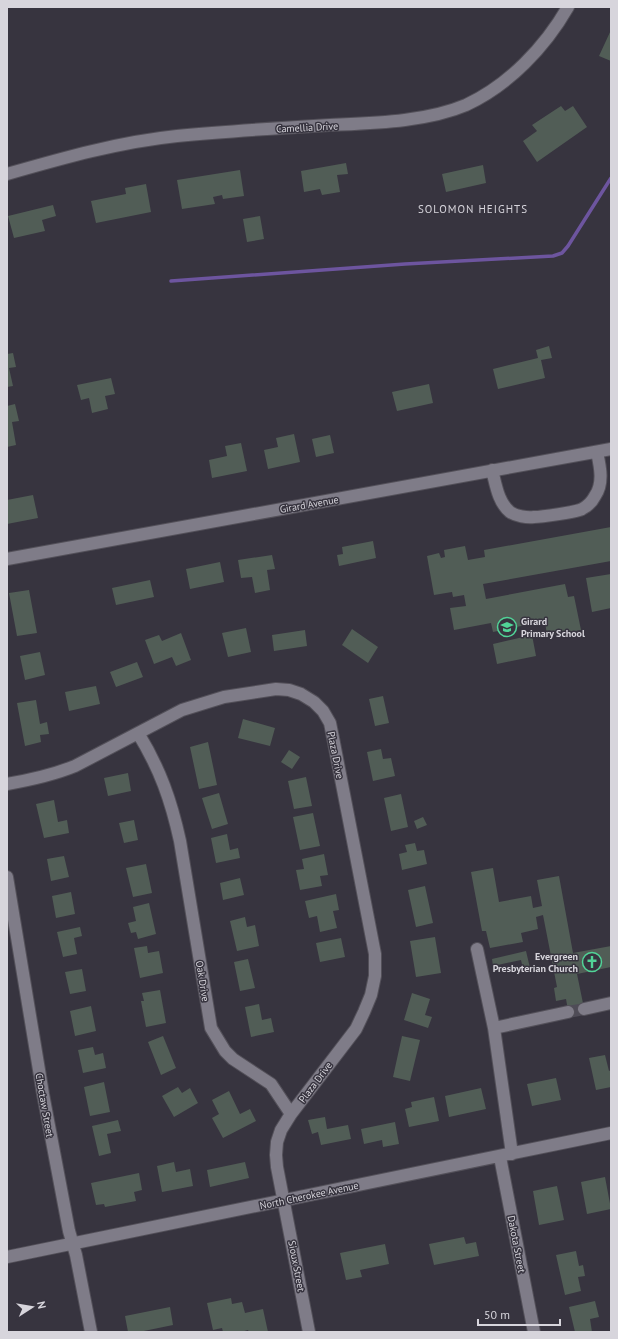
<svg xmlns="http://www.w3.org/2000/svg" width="618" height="1339" font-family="'PT Sans',sans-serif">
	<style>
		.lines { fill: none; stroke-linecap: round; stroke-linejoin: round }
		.stream { stroke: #6d559f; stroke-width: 3.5 }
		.building { fill: #515d56 }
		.minor-tunnel { stroke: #4f4c57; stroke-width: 12; stroke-dasharray: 12 6; stroke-linecap: butt }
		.minor-casing { stroke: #535059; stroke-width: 14 }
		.minor { stroke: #7f7c88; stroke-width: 12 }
		.labels { text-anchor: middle; stroke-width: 3; stroke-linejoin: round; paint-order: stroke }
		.street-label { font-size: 10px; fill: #d7d5dc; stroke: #37343f }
		.poi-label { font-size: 10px; font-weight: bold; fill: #d7d5dc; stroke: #37343f; text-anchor: start }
		.neighbourhood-label { font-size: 11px; letter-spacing: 1px; fill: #d7d5dc; stroke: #37343f }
	</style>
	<rect width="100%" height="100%" fill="#37343f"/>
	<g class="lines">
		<path class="stream" d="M171,281L405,264L553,256L562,253L568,246L611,178"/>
	</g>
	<path class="building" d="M611,30V61L599,56Z
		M561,106L565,111L573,106L587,127L537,162L523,141L537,131L532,125Z
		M346,163L348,174L337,175L340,192L322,195L320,189L304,192L301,171Z
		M483,165L486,183L446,192L442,174Z
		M240,170L244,196L223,199L222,195L213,197L215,204L182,209L177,180Z
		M146,184L151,212L96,223L91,201L126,194L125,188Z
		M53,205L56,216L42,220L45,231L14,238L8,216Z
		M260,216L264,239L247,242L243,219Z
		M549,346L552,358L541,360L545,378L498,389L493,369L538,358L536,350Z
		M13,353L16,367L9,368L13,386L7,387V354Z
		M111,378L115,394L105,396L108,409L92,413L89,398L81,400L77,385Z
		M429,384L433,403L397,411L392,392Z
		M15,404L19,421L12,422L16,445L7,447V406Z
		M294,434L300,462L268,469L264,450L278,447L276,438Z
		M330,435L334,453L316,457L312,439Z
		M241,443L247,471L212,478L209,460L227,456L225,446Z
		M33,495L38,518L7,524V500Z
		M611,527V561L483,584L486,599L565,584L568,597L574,596L581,630L547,636L545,621L493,632L491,623L454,630L450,608L466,606L464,595L453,597L452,592L434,595L427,556L439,553L441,558L445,557L444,550L465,546L468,560L485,557L484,550Z
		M373,541L376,558L339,566L337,555L343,554L342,547Z
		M272,555L275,569L267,570L270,590L255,593L252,577L241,578L238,560Z
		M220,562L224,582L190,589L186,569Z
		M611,574V608L592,612L586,578Z
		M150,580L154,597L116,605L112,588Z
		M29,590L37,633L17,636L9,593Z
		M246,628L251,652L228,657L222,633Z
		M352,629L378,647L368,663L342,645Z
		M305,630L307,646L274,651L272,635Z
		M181,633L191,660L176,666L172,657L154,664L145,640L159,635L162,641Z
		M532,635L536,656L497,664L493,644Z
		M40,652L45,675L25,680L20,656Z
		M137,662L143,677L116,687L110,672Z
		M96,686L100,704L69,711L65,692Z
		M383,696L389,723L375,726L369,699Z
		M36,700L40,724L47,722L49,734L40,735L41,742L25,746L17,703Z
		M243,719L275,728L270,746L238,738Z
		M208,742L217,785L199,789L190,747Z
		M381,749L383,759L391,758L395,776L373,781L367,752Z
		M289,750L300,757L292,769L281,762Z
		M128,773L131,791L108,796L104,778Z
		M306,777L312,806L294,809L288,781Z
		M219,793L228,824L212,829L202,798Z
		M401,794L408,827L391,831L384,798Z
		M54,800L58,822L67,820L69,833L44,838L36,804Z
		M313,813L320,846L300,850L293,817Z
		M423,817L427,825L417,829L414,821Z
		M134,820L138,840L124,843L119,823Z
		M227,834L230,850L238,848L240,858L216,863L211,838Z
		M415,843L417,851L424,850L427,864L402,870L399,854L407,852L405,845Z
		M324,854L328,875L320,876L322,886L300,890L296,870L304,869L302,859Z
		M64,856L69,877L51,881L47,859Z
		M146,864L152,893L133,897L126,868Z
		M493,868L499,902L531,896L533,908L542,906L537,880L559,876L573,953L611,946V967L577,974L585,1013L569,1016L566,999L556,1001L554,988L557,987L543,915L536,917L538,929L521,933L523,942L490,948L486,931H482L471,872Z
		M240,878L244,895L223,900L220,883Z
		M425,886L433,923L416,927L408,890Z
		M71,892L75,914L56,918L52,896Z
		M336,894L339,910L333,911L337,928L320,932L317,916L309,918L305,901Z
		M149,903L156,934L138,939L136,932L131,933L128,923L136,921L133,907Z
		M245,917L247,927L255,925L259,946L237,951L230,921Z
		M80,927L82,936L74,938L77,954L63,957L57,932Z
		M435,937L441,973L416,977L410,941Z
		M341,938L345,957L320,962L316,943Z
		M147,946L148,953L159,951L163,973L140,978L134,948Z
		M526,951L530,968L523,969L521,960L493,966L492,959Z
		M248,959L255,988L240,991L234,962Z
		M82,969L86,991L70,994L65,972Z
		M160,990L166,1023L146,1027L141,1001H144L142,993Z
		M412,993L430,999L425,1015L432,1017L428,1028L404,1020Z
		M259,1004L262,1020L271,1018L274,1032L251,1037L245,1007Z
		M91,1006L96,1031L75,1036L70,1011Z
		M163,1036L176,1068L161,1075L148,1042Z
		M402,1036L420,1040L410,1081L393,1077Z
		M93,1047L95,1055L103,1053L106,1068L83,1073L78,1050Z
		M605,1055L609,1071L611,1070V1087L596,1090L589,1058Z
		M556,1078L561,1100L532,1106L527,1084Z
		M104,1082L110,1112L90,1116L84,1087Z
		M178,1087L182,1093L190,1088L198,1103L174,1117L162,1096Z
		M481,1088L486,1109L449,1117L445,1096Z
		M229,1091L240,1114L250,1109L256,1121L223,1138L212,1118L219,1114L212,1100Z
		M434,1097L439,1121L409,1127L405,1109L412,1107L411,1102Z
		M325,1117L327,1129L348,1125L351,1139L321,1145L318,1132L312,1134L308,1120Z
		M118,1120L121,1131L107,1134L111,1153L99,1156L92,1126Z
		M395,1122L399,1144L383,1147L382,1140L364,1144L361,1129Z
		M174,1162L176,1172L190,1169L193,1186L162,1192L157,1166Z
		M245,1162L249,1178L210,1187L207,1170Z
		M139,1173L142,1190L134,1192L136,1201L105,1207L104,1204L96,1205L91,1183Z
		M605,1177L611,1209L587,1214L581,1182Z
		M557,1186L564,1220L539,1225L533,1191Z
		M464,1237L466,1244L476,1242L479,1256L434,1265L429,1244Z
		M385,1244L389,1264L360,1270L362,1277L346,1280L340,1253Z
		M576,1251L579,1266L583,1265L585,1276L578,1277L581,1291L565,1295L556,1255Z
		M231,1298L232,1304L242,1302L245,1313L263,1309L268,1332H249L248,1330L241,1332H223L222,1328L213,1330L207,1303Z
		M595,1301L599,1317L590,1319L592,1332H575L569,1307Z
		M170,1307L173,1325L139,1332H128L125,1316Z"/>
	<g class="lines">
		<path class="minor-tunnel" d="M568,1012L584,1009"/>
		<defs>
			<path id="minor" d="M7,174C63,158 119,142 177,136C228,131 279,128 330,125C373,123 426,122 466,105C509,85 545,47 568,7
				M492,470C496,485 498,502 510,512C516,516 527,518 534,517C541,517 577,512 582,509C588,506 592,502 595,496C604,483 600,466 597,452
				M7,559L611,449
				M138,733C160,769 171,800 180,841L211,1028L225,1051L233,1059L271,1084L291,1114
				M7,784C30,780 53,775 75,766L182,710L224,697L276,689L289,690L301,694L314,702L323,711L330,723L334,743L375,954V976L371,995L364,1012L356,1029L291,1114L281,1130L277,1142L276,1155L277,1167L309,1332
				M7,877L43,1094L69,1231L76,1255L91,1332
				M477,949L494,1028L512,1154
				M584,1009L611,1003
				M494,1028L568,1012
				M500,1157L534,1332
				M7,1257L611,1133"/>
		</defs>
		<use href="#minor" class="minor-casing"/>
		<use href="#minor" class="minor"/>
	</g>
	<defs>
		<symbol id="school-ring" viewBox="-11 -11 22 22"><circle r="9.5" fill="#37343f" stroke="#51d397" stroke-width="1.5"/><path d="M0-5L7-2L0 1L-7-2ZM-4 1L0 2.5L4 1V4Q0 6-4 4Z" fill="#51d397"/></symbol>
		<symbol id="church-ring" viewBox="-11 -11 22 22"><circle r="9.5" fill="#37343f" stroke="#51d397" stroke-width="1.5"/><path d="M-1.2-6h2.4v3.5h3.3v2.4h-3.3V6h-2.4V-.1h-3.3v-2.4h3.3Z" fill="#51d397"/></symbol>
	</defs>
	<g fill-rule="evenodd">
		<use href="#school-ring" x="496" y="616" width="22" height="22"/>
		<use href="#church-ring" x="581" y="951" width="22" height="22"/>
	</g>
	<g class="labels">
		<g class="street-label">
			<text transform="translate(307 127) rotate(-3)" y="4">Camellia Drive</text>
			<text transform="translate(309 504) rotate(-10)" y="4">Girard Avenue</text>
			<text transform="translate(336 755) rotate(79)" y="4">Plaza Drive</text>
			<text transform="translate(203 981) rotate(81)" y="4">Oak Drive</text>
			<text transform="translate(315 1082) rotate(-53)" y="4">Plaza Drive</text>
			<text transform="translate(45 1105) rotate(80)" y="4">Choctaw Street</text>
			<text transform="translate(309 1195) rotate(-12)" y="4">North Cherokee Avenue</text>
			<text transform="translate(517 1244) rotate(79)" y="4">Dakota Street</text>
			<text transform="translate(297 1266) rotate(79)" y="4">Sioux Street</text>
		</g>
		<g class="poi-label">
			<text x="521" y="625">Girard<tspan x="521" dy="12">Primary School</tspan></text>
			<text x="578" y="960" text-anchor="end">Evergreen<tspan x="578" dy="12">Presbyterian Church</tspan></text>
		</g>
		<g class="neighbourhood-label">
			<text x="473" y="213">SOLOMON HEIGHTS</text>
		</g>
	</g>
	<rect width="618" height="1339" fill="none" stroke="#d7d5dc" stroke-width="16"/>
	<g transform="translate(32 1307) rotate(78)" stroke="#37343f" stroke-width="3" paint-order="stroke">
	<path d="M0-3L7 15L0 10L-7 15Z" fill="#d7d5dc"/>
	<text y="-6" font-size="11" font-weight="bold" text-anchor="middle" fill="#d7d5dc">N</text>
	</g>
	<path d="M478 1319v6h82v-6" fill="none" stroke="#d7d5dc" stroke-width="2"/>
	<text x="484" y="1319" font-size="12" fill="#d7d5dc" stroke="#37343f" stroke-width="3" paint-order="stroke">50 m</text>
</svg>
